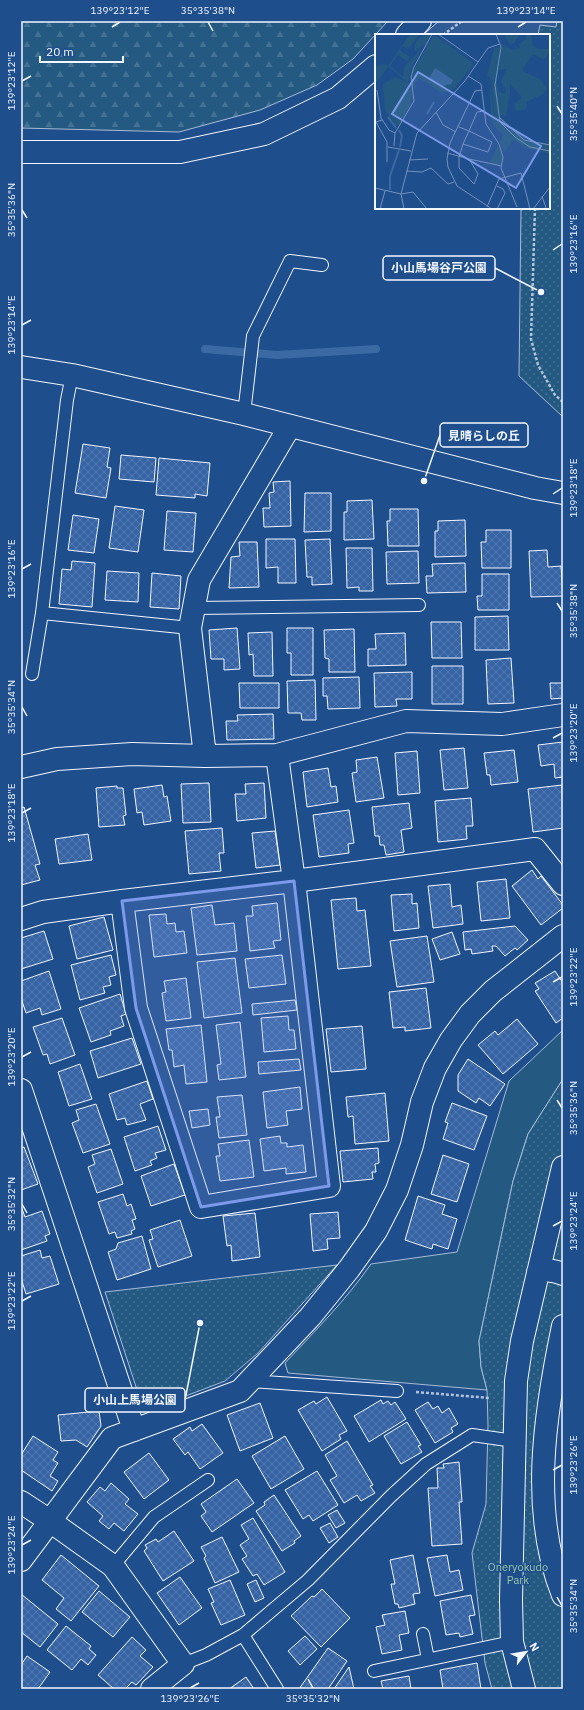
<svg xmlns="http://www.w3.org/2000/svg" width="584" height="1710" font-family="'IBM Plex Sans','Noto Sans JP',sans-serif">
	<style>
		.grass { fill: #245a82; stroke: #a8bbd7 }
		.forest { fill: url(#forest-firs); stroke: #a8bbd7 }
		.park { fill: url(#park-dots); stroke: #a8bbd7 }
		.parking { fill: #305b95; stroke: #a8bbd7 }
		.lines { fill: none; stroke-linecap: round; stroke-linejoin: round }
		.stream { stroke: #3b69a3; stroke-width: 8 }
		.building { fill: url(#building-cross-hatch); stroke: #f2f6ff }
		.lane-casing { stroke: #f2f6ff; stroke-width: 14 }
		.street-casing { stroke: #f2f6ff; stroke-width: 24 }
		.secondary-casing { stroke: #f2f6ff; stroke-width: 24 }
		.path { stroke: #b3c4dc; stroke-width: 2.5; stroke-dasharray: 3 2; stroke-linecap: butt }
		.lane { stroke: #1f4e8c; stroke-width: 12 }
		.street { stroke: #1f4e8c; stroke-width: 22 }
		.secondary { stroke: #1f4e8c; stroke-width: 22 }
		.marked { fill: #7d9aea; fill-opacity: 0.2; stroke: #7d9aea; stroke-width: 3; stroke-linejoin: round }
		.ticks { fill: none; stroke: #f2f6ff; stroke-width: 1.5 }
		.labels { text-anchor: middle; stroke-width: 3; stroke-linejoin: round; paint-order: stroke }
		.park-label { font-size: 11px; fill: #97c8a6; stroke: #1f4e8c }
		.inset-river { fill: none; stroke: #3b69a3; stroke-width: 2 }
		.inset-road { fill: none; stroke: #7391ba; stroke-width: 1 }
		.view { fill: #7d9aea; fill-opacity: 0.15; stroke: #7d9aea; stroke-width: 2 }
		.inset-edge { fill: none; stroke: #f2f6ff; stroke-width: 2 }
		.leader { fill: none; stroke: #f2f6ff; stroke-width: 1.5 }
		.callout-dot { fill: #f2f6ff; stroke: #1f4e8c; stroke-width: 1.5 }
		.callout { fill: #1f4e8c; stroke: #f2f6ff; stroke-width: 1.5 }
		.callout-label { font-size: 12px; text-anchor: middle; font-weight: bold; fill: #f2f6ff }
		.neatline { fill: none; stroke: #f2f6ff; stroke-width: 1.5 }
		.ticks-label { font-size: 10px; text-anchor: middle; fill: #f2f6ff }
	</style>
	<defs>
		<pattern id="forest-firs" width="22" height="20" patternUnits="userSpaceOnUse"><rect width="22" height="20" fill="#245a82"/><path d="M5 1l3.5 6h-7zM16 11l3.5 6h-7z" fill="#447295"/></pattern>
		<pattern id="park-dots" width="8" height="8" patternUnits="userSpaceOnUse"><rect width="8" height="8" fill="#245a82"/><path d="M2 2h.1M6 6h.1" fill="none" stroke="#447295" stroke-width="1.8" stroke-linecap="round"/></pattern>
		<pattern id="building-cross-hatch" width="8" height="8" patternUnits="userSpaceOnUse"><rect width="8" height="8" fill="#3563a3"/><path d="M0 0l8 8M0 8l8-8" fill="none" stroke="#537ab1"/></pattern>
	</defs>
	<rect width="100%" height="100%" fill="#1f4e8c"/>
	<path class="grass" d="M563,1030V1079L528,1134L513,1181L479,1341L481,1367L487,1390L288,1373L285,1363C315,1331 346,1300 371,1264L457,1252L509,1081Z"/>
	<path class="forest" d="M21,21H388L353,59L317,85L260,110L179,132L21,128Z"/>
	<path class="park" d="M439,21H563V417L519,376L521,208H549V35H423Z
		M563,1079V1369L554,1461V1525L563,1563V1689H492L485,1663L472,1553L486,1504L488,1425L487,1390L481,1367L479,1341L513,1181L528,1134Z
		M337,1265L258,1353L225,1381L154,1408L141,1402L105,1292Z"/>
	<path class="parking" d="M439,21H557L556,27L540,25L538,35H423Z"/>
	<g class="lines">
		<path class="stream" d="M205,349L277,355L376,349"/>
	</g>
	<path class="building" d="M83,444L110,448L107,467L111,468L106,498L75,493Z
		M121,455L156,458L154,482L119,479Z
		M159,458L210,463L207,496L195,494V498L156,495Z
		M290,481L291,526L264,527L263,508H270L269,493L274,492L273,482Z
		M305,493H331V531L304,532Z
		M372,500L374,539L344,540V512H347V501Z
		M115,506L144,510L138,552L109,548Z
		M390,509H418L419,546H388L387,521H390Z
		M167,511L196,513L193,552L164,550Z
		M73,515L99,519L94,553L68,550Z
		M465,520L466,556L435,557V531H438V521Z
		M486,530H511V568H482L481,542H486Z
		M266,539H295L296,583H278V567L266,568Z
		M330,539L332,584L312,585V577H307L305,540Z
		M239,542H257L259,587L229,588L231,557L240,556Z
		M346,548H372L373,591H359V587L347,588Z
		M547,550L548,567L561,566L563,596L531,597L529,551Z
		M418,551L419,583L387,584L386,552Z
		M72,561L95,563L92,607L59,604L62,569L71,570Z
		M465,563L466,592L427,593L426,576H433L432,564Z
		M107,571L139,573L138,602L105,600Z
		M152,573L181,576L179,609L150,607Z
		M482,574H509V610H478L477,596H482Z
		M508,616L509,650H475V617Z
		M431,622H461L462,658H432Z
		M237,628L240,669L224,670V659H211L209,630Z
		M287,628H313V675H291V653H287Z
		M354,629L355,672H329V659L325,658L324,630Z
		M272,632L273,676H254L253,654L249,655L248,633Z
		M405,633L406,665L368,666V649H376L375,634Z
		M511,658L514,703L488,704L486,660Z
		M432,666H463V704H432Z
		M412,672V699H396L397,706L375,707L374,673Z
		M359,677L360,708L328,709L327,696H323V678Z
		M315,680L316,720H302L301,713H288L287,681Z
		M239,683H279V708H240Z
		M550,683H563V698L551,699Z
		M273,714L274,739L227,740L226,721H238L237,715Z
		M563,742V777L555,778L554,764L541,766L538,745Z
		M464,748L468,788L444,790L440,750Z
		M514,750L518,782L491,785L490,775H487L484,753Z
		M417,751L420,793L398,795L395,753Z
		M377,757L384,798L356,802L352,773L357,772L356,760Z
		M328,768L331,787L336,786L338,802L307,807L303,772Z
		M209,783L211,822L183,823L181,784Z
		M264,783L266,818L237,821L235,794H246L245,784Z
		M162,785L164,797L167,796L171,821L144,825L142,812L137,813L134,789Z
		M562,785L563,828L533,832L528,789Z
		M117,786V788H123L126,815L123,816L125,825L99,827L96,788Z
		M471,798L473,826H466L467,839L438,842L435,801Z
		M409,803L412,828L401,830L404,852L386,855L384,845H380L379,836H375L372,807Z
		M24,807L40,864L35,865L40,880L21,885V808Z
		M349,810L354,843L348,844L349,853L319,857L313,815Z
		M222,828L224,853H219L221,871L189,874L185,831Z
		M275,831L280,865L256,868L252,833Z
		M88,834L92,860L59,864L55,839Z
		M532,870L538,879L541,876L563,905V908L541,925L512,886Z
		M506,879L510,918L481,921L477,882Z
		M450,884L452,907L461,905L463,924L433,928L428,886Z
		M412,894V904L417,903L419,928L394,931L391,895Z
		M356,898L357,911L365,910L371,966L338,969L331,900Z
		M277,903L281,940L273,941L275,948L250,951L246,916H253L252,906Z
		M212,905L215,925L234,923L237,951L197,955L191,908Z
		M166,914L167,924L175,923L176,932L184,931L187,953L154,957L149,915Z
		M104,917L113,950L77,959L69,926Z
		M515,926L528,940L517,950L515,948L505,956L496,946H492L493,951L472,954L471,949L465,950L463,932Z
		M44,931L53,959L21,969V938Z
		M452,932L460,954L440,960L432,939Z
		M427,936L434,982L397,987L390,941Z
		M111,955L116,975L109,977L111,985L103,987L105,993L80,1000L71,965Z
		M282,955L286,984L249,988L245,959Z
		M235,958L242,1013L204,1018L197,962Z
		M49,971L61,1009L42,1015L40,1008L26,1013L21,998V981Z
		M555,971L563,983V1018L556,1023L535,991L539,989L535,983Z
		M186,978L191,1018L166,1021L162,993L166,992L164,981Z
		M426,988L431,1028L405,1031V1027L393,1028L389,992Z
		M120,994L126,1014L121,1016L124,1026L110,1031L111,1035L91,1042L79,1008Z
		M295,1000L297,1010L253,1015L252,1004Z
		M288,1016L289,1030H294L296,1049L264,1052L261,1018Z
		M62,1018L75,1055L50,1064L47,1054L43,1055L33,1027Z
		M517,1019L538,1044L503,1074L478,1045L495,1031L498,1035Z
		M240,1022L246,1077L219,1080L217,1065L221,1064L216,1025Z
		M201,1025L207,1082L186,1084L184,1065L174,1067L172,1050H169L166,1029Z
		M362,1026L366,1069L331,1072L326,1029Z
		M132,1038L141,1064L98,1078L90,1051Z
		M299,1059L301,1070L259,1074L258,1062Z
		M468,1059L505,1084L490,1106L479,1098L476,1103L458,1091V1075Z
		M80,1064L92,1099L69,1106L58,1072Z
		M147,1081L153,1099L140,1104L146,1120L127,1125L125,1118L117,1120L109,1094Z
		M300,1087L302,1109L286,1111L288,1125L267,1128L263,1092Z
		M385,1093L389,1141L355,1144L353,1116L348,1117L346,1097Z
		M242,1095L247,1135L219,1138L216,1117H220L217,1097Z
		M452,1103L487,1116L474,1150L443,1139L448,1123L445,1122Z
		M96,1104L110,1144L83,1153L72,1123L79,1120L76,1110Z
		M208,1109L210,1125L192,1128L189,1111Z
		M158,1126L166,1150L155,1153L157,1158L150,1161L152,1165L135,1171L124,1137Z
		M280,1136L281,1143H287V1147L303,1145L306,1172L286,1174V1168L264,1171L260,1139Z
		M249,1140L254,1177L220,1181L216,1156H220L218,1144Z
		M24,1147L38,1184L21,1190V1148Z
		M378,1148L379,1163L375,1164L376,1172H372L373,1179L343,1182L340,1151Z
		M111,1149L123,1184L97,1193L88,1167L95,1164L92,1155Z
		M443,1155L469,1164L457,1202L431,1194Z
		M174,1164L185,1195L151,1206L141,1176Z
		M123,1194L127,1206L131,1204L136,1219L132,1220L135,1229L131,1231L132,1234L117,1238L115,1232L109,1234L98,1202Z
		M418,1196L445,1205L442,1214L457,1219L448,1249L433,1244L432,1249L405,1240Z
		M21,1206L25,1217L42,1211L50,1234L45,1236L47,1241L21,1250Z
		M338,1212L340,1238L327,1239L328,1249L313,1251L310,1214Z
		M255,1213L260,1257L232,1261L231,1245L227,1246L223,1216Z
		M180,1220L192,1256L158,1267L149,1240L153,1239L150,1230Z
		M142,1236L151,1269L117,1280L108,1252L116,1249L118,1243Z
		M40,1250L42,1258L50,1256L59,1284L26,1294L21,1278V1256Z
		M327,1397L347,1431L339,1435L341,1439L322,1451L298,1410L314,1401L316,1404Z
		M381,1400L383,1404L388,1401L391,1405L395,1402L406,1419L369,1442L354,1416Z
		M428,1402L433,1409L438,1406L442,1413L449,1408L458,1424L451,1428L453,1432L435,1443L415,1410Z
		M260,1403L273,1438L240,1451L227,1415Z
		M99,1411L101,1426L87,1447L76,1440L61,1441L58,1415Z
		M407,1422L421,1445L418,1446L422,1452L401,1464L384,1436Z
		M202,1424L223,1453L200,1469L188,1452L185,1455L173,1439L190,1427L192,1431Z
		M33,1436L58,1452L53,1460L58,1463L50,1476L58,1481L52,1491L21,1470V1455Z
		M285,1436L304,1469L271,1489L252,1456Z
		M347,1441L373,1485L370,1486L375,1493L361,1501L357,1495L344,1503L330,1480L337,1476L325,1455Z
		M149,1453L169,1480L144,1499L124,1472Z
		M459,1462L462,1502H459L462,1544L432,1546L428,1488H438L437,1468H444L443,1464Z
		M317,1471L338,1505L313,1521L309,1515L303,1519L285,1490Z
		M237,1479L254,1503L212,1532L201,1516L206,1512L201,1504Z
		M111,1483L129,1499L125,1504L138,1514L124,1531L114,1523L109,1529L99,1521L103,1516L87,1502L100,1487L105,1491Z
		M274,1495L301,1536L294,1541L295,1543L282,1551L256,1511L265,1505L264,1502Z
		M337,1510L345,1523L336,1528L328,1515Z
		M253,1518L285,1572L264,1585L257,1574L253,1576L242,1559L247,1556L240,1545L249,1539L241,1525Z
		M330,1523L338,1537L329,1543L320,1528Z
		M174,1531L194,1561L163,1581L144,1551L147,1548L145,1545L156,1539L158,1542Z
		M222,1537L239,1572L215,1583L204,1558L206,1556L201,1547Z
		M61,1555L99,1586L71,1621L56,1609L64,1598L42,1580Z
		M413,1555L420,1593L413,1594L415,1604L399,1608L398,1604H395L391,1584H395L390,1560Z
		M447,1555L450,1572L459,1570L463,1590L435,1596L427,1558Z
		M180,1577L202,1608L179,1625L157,1593Z
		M230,1580L245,1615L221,1625L211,1603L214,1602L208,1589Z
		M256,1580L264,1598L255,1602L247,1584Z
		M322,1589L350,1618L321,1647L291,1616L312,1596L314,1597Z
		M99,1591L130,1617L113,1637L82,1612Z
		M21,1594L58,1624L40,1647L21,1632Z
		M471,1595L475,1615L469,1616L473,1634L460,1637L459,1633L446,1635L440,1601Z
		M405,1611L409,1633L399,1635L402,1650L382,1654L376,1627L385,1625L382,1615Z
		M66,1626L91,1646L89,1649L96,1655L88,1665L81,1659L72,1670L47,1650Z
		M305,1636L317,1649L300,1665L288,1651Z
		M132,1637L146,1650L140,1656L153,1667L136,1685L132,1682L125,1689H114L98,1675Z
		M328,1648L347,1661L328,1689H299Z
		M27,1656L50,1672L38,1689H21V1665Z
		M477,1663L481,1689H443L440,1670Z
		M349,1667L354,1689H334Z
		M409,1676L411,1689H383L381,1681Z
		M246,1677L254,1689H229Z"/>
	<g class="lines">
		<defs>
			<path id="lane" d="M244,414L253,336L290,261L322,265
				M195,608L419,605
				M42,613L190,628
				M32,674L42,613L67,400L72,375
				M249,1381L397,1391
				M113,1566L154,1517L208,1480
				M423,1634L428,1659
				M243,1635L277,1689
				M183,1664L206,1655L243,1635L308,1580L391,1496L426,1464L472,1435L514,1441
				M374,1671L512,1642"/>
			<path id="street" d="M407,35L420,21
				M21,152H180L264,134L338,98L376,66
				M277,755L294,881L329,1186L201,1207L136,1008L122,901L294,881L535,849L563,884
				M205,756L190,628L199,580L290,426
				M21,767L57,759L132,754L205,756L277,755L406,721L502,724L563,715
				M21,919L43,912L122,901
				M21,1090L134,1430
				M538,1272C547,1269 554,1270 563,1274
				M563,1326C545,1412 529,1511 563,1595
				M21,1502L50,1521L113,1566L183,1664L152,1689
				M21,1560L112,1438L240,1391L310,1317L349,1269L376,1231L397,1190L412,1145L422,1102L435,1068L451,1040L470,1014L493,991L563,936
				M524,1689L512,1642L511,1600L516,1381L522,1341L563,1167"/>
			<path id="secondary" d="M21,367L72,375L244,414L535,488L563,493"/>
		</defs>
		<use href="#lane" class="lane-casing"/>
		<use href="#street" class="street-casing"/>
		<use href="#secondary" class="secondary-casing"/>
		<path class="path" d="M443,35L462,21
			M535,208L531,339L538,365L555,395L563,402
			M416,1392L490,1398"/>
		<use href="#lane" class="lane"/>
		<use href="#street" class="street"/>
		<use href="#secondary" class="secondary"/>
	</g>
	<path class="marked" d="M294,881L329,1186L201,1207L136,1008L122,901Z"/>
	<path class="ticks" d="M208,22L213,31M112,27L120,22M518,27L526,22M22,81L31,76M557,106L562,114M22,210L27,218M553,250L562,244M22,325L31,320M553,494L562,488M22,569L31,564M557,603L562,611M22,707L27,716M553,738L562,733M22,813L31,808M553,982L562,977M22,1057L31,1052M557,1100L562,1108M22,1204L27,1213M553,1226L562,1221M22,1301L31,1296M553,1470L562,1465M22,1545L31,1540M557,1597L562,1606M308,1679L313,1688M190,1688L199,1683"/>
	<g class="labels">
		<g class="park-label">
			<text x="518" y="1571">Oneryokudo<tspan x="518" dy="13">Park</tspan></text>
		</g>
	</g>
	<g transform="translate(375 34)">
		<rect width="175" height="175" fill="#1f4e8c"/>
		<path d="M35,0H45L33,15L28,12L25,16L35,23L32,27L23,21L15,32L28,43L30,32L48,13L37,32L33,49L13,32ZM128,0H145L139,9L135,10ZM114,43L120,87L139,105L129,119L125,108L128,101L118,90L116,84Z" fill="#245a82"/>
		<path d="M48,0L55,1L50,10L40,17V10L45,3L48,4ZM152,0H156L158,12L163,15H175V18L168,25L158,20L147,37L165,45L172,55L168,60L151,68L152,72L149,76L141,77L139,70L146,65V62L135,50V60L131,82L125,81L122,57L130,60L131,55L126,48L131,35L124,36L127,10L138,16L145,14L144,10L150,6ZM12,30L13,33L0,50V32ZM20,43L35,50L37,61L35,73L22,93L10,76L8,50Z" fill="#245a82"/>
		<path d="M59,1L97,28L98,31L79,55L67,59L44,44L41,48L40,58L37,44L39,35ZM125,13L122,47L126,84L152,106L175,110V120L150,113L135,104L120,87L116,44L112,42L119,14ZM123,111L127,124L125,131L115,128Z" fill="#245a82"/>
		<path d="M60,34L78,46L76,50L68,52L54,44Z" fill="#3b69a3"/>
		<path class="inset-river" d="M52,80L59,68M13,83L21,94M24,96L27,102L25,113M15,156V142L24,116"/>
		<path class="inset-road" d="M63,0L103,28M121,0L126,13L120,51L125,88L140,103L155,113L175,117M93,42L106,50L111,90L124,110L128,123L126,134L142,173M2,56L6,84L14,96L20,99M107,56L100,57L75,109L72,125L73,133L82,152L117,175M61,78L68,91L81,98M124,83L149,106L175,111M7,86L1,88L12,108V128M84,93L94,97L117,108L113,118L88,110L94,97L102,78L109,77M88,110L84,123V134L99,150L103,140L94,125L127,132M19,112L20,99L39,67L36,43L39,33L57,0M13,113L36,117M72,119L94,125M34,126L53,125M31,137L47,138L56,134L73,150L79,148M122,152L128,155L130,159L122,175M0,154L26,160L38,158L52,175M167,162L171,174M112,173L124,145L146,139L155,175M5,175L10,157M29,175L26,160L42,99L89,48L113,14L125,10M158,175L175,153"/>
		<path class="view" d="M43,38L166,112L141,154L17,80Z"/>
		<rect width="175" height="175" class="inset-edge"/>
	</g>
	<path class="leader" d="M541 292L495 268M424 481L440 435M200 1323L185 1400"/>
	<g class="callout-dot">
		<circle cx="541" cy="292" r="4"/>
		<circle cx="424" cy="481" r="4"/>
		<circle cx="200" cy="1323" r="4"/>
	</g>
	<g class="callout">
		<rect x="383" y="256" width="112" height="24" rx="4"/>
		<rect x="440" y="423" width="88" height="24" rx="4"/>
		<rect x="85" y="1388" width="100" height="24" rx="4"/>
	</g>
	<g class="callout-label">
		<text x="439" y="272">小山馬場谷戸公園</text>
		<text x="484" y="440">見晴らしの丘</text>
		<text x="135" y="1404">小山上馬場公園</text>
	</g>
	<rect width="584" height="1710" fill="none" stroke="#1f4e8c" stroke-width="44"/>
	<g transform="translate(526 1652) rotate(59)" stroke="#1f4e8c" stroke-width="3" paint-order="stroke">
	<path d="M0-3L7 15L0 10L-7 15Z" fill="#f2f6ff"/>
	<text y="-6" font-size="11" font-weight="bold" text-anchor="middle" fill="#f2f6ff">N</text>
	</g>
	<path d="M40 56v6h83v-6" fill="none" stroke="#f2f6ff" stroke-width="2"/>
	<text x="46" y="56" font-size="12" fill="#f2f6ff" stroke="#1f4e8c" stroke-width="3" paint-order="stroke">20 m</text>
	<rect x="22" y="22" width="540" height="1666" class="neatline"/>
	<g class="ticks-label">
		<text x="120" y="14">139°23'12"E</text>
		<text x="208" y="14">35°35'38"N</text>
		<text x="526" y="14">139°23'14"E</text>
		<text transform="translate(11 81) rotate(-90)" y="4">139°23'12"E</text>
		<text transform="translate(573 114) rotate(-90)" y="4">35°35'40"N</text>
		<text transform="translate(11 210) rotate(-90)" y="4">35°35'36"N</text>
		<text transform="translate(573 244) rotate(-90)" y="4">139°23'16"E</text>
		<text transform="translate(11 325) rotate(-90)" y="4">139°23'14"E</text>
		<text transform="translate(573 488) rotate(-90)" y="4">139°23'18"E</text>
		<text transform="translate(11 569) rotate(-90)" y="4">139°23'16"E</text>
		<text transform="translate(573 611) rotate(-90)" y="4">35°35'38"N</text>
		<text transform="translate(11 707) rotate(-90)" y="4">35°35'34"N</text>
		<text transform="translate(573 733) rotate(-90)" y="4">139°23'20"E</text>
		<text transform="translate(11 813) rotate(-90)" y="4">139°23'18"E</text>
		<text transform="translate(573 977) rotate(-90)" y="4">139°23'22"E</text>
		<text transform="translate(11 1057) rotate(-90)" y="4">139°23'20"E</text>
		<text transform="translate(573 1108) rotate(-90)" y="4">35°35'36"N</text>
		<text transform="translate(11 1204) rotate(-90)" y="4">35°35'32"N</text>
		<text transform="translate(573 1221) rotate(-90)" y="4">139°23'24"E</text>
		<text transform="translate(11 1301) rotate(-90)" y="4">139°23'22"E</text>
		<text transform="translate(573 1465) rotate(-90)" y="4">139°23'26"E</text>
		<text transform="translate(11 1545) rotate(-90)" y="4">139°23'24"E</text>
		<text transform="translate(573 1606) rotate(-90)" y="4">35°35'34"N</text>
		<text x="190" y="1702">139°23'26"E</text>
		<text x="313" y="1702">35°35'32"N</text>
	</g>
</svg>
